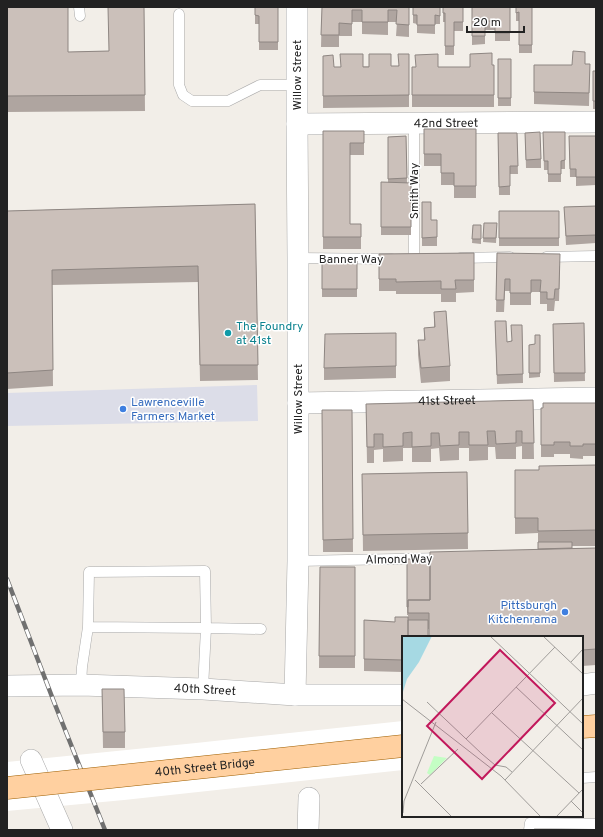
<svg xmlns="http://www.w3.org/2000/svg" width="603" height="837" font-family="Overpass,sans-serif">
	<style>
		.plaza { fill: #dcdde8 }
		.pier { fill: #fff }
		.lines { fill: none; stroke-linecap: round; stroke-linejoin: round }
		.lane-casing { stroke: #a9a9a9; stroke-width: 11 }
		.street-casing { stroke: #a9a9a9; stroke-width: 22 }
		.primary-casing { stroke: #9f5f00; stroke-width: 23 }
		.lane { stroke: #fff; stroke-width: 10 }
		.street { stroke: #fff; stroke-width: 21 }
		.primary { stroke: #ffd0a0; stroke-width: 22 }
		.rail-casing { stroke: #707070; stroke-width: 4.5 }
		.rail { stroke: #fff; stroke-width: 3; stroke-dasharray: 9; stroke-linecap: butt }
		.primary-bridge-casing { stroke: #9f5f00; stroke-width: 23; stroke-linecap: butt }
		.primary-bridge { stroke: #ffd0a0; stroke-width: 22 }
		.wall { fill: #afa5a0 }
		.building { fill: #cbc0ba; stroke: #8e8682 }
		.culture-dot { fill: #0f9aa8; stroke: #fff; stroke-width: 1.5 }
		.shop-dot { fill: #3f7fe0; stroke: #fff; stroke-width: 1.5 }
		.labels { text-anchor: middle; stroke-width: 3; stroke-linejoin: round; paint-order: stroke }
		.street-label { font-size: 12px; fill: #222; stroke: #fff }
		.culture-label { font-size: 12px; fill: #0d838f; stroke: #fff; text-anchor: start }
		.shop-label { font-size: 12px; fill: #366cbe; stroke: #fff; text-anchor: start }
		.inset-road { fill: none; stroke: #9f9c99; stroke-width: 1 }
		.view { fill: #c2185b; fill-opacity: 0.15; stroke: #c2185b; stroke-width: 2 }
		.inset-edge { fill: none; stroke: #222; stroke-width: 2 }
	</style>
	<rect width="100%" height="100%" fill="#f2eee8"/>
	<path class="plaza" d="M257,385L258,421L7,426V393Z"/>
	<path class="pier" d="M403,721V770L124,800L7,811V762L196,743Z"/>
	<g class="lines">
		<defs>
			<path id="lane" d="M79,7L80,16
				M179,14V85L183,95L192,101H228L260,85H297
				M546,257L596,256
				M298,258L392,259
				M460,258L510,257
				M414,259V123
				M298,561L444,558
				M88,627L206,628L261,629
				M81,685L82,667L88,627L89,572L205,571L206,628L203,689
				M582,778L596,777
				M529,830L530,823L596,824"/>
			<g id="street">
				<path id="s1" d="M297,124L596,122"/>
				<path id="s2" d="M298,403L596,398"/>
				<path d="M582,685L596,683"/>
				<path id="s3" d="M7,686L81,685L203,689L295,695H403"/>
				<path d="M295,695L298,561V258L297,124V7"/>
				<path d="M31,760L62,830"/>
				<path d="M308,830L309,798"/>
			</g>
			<path id="primary" d="M582,727L596,726"/>
		</defs>
		<use href="#lane" class="lane-casing"/>
		<use href="#street" class="street-casing"/>
		<use href="#primary" class="primary-casing"/>
		<use href="#lane" class="lane"/>
		<use href="#street" class="street"/>
		<use href="#primary" class="primary"/>
		<defs>
			<path id="rail" d="M7,579L54,702L105,830"/>
		</defs>
		<use href="#rail" class="rail-casing"/>
		<use href="#rail" class="rail"/>
		<defs>
			<g id="primary-bridge">
				<path id="s4" d="M7,788L403,746"/>
			</g>
		</defs>
		<use href="#primary-bridge" class="primary-bridge-casing"/>
		<use href="#primary-bridge" class="primary-bridge"/>
	</g>
	<path class="wall" d="M7,7L68,52L109,51L144,7L145,111L7,112Z
		M255,7H278V50H259V24H255Z
		M322,7H409V37L396,36L397,22H388V35L362,34V22H352V36H339V47H321Z
		M413,7H440V24H435V34L417,33V24L413,23Z
		M443,7H463V31H454V55H445V22H443Z
		M472,7H510V41H495V30H485V44L472,45Z
		M516,7H532V53H519V21H516Z
		M409,54V107L323,108V56L334,67L391,66H398Z
		M498,59H511V106H498Z
		M585,64H590L589,106L534,104V65H572Z
		M494,65V107H412V67H470Z
		M593,71H596V109H593Z
		M424,129H476V198H454V185H441V166H424Z
		M323,131H364V155H350V224H361V249H323Z
		M543,132H565V169H561V182H548V170H544Z
		M498,133H517L518,174H510V195H499Z
		M525,133L541,159V168H526Z
		M406,136L407,183H411V235H381V182L388,183V137Z
		M569,136H596V185L576,186V177H570Z
		M422,202L431,220H437V246H422Z
		M255,204L258,380L200,381L198,282L52,285L53,386L7,389V211Z
		M596,206V243L566,245L564,207Z
		M499,211H559V246H499Z
		M484,223H497L496,243L483,242Z
		M473,225H481V244L472,243Z
		M474,253V292L456,293V302H441V294H396V291H379V254Z
		M497,253L560,266L559,301H555L554,311H547V304H540V292H531V305H510V291H505L504,312H496Z
		M322,261H357V297H322Z
		M434,312L450,366V381L421,383L418,355V340H424V328L434,327Z
		M495,321L507,342L511,341L522,325L523,383L497,384Z
		M584,323L585,381L554,382L553,324Z
		M396,333V378L324,380V368Z
		M540,335V377L529,378V345L535,344Z
		M533,400L534,459H522V446L516,447V459H496L495,447H488V460L469,461V448H459V460L440,461L439,448L431,449V462H412V448H403V461L383,462V449L374,450V463H367L366,404Z
		M596,403V456H583V459L570,458V454H554V457H541V408Z
		M322,410H352L353,552H323Z
		M596,465V546H572V548H596V665L582,666V637L428,629L403,637V672L364,671V620L395,622L408,617V615H407V559H430L538,549V533L515,534V470H539Z
		M467,472L468,549L363,551L362,474Z
		M320,567H355V668H319Z
		M102,689L125,732V748H103Z"/>
	<path class="building" d="M7,7H68V52L109,51L108,7H144L145,95L7,96Z
		M255,7H278V42H259V16L255,15Z
		M322,7H409V25L396,24L397,10H388V22H362V10H352V24L339,23V35H321Z
		M413,7H440V16L435,15V25H417V15H413Z
		M443,7H463V22H454V46H445V13H443Z
		M472,7H510V33H495V21H485V36H472Z
		M516,7H532V45H519V12L516,13Z
		M573,51L585,52V64H590L589,93L534,92V65H572Z
		M492,53V65H494V95H412V67H416L415,55L438,54V67H470V54Z
		M340,54H363V67H369V54H391V66H399L398,54H409V95L323,96V56L333,55L334,67H341Z
		M498,59H511V98H498Z
		M593,71H596V101H593Z
		M424,129H476V186H454V173H441V154H424Z
		M323,131H364V143H350V224H361V237H323Z
		M540,132L541,159L526,160L525,133Z
		M543,132H565V160L561,161V174H548V161H544Z
		M498,133H517L518,166H510V186L499,187Z
		M406,136L407,178L388,179V137Z
		M569,136H596V177H576V169H570Z
		M381,182L411,183V227H381Z
		M422,202H431V220H437V237L422,238Z
		M255,204L258,365H200L198,266L52,270L53,370L7,373V211Z
		M596,206V235L566,236L564,207Z
		M499,211H559V238H499Z
		M484,223H497L496,238H483Z
		M473,225H481V239H472Z
		M474,253V280H455L456,289H441V281L396,282V279H379V254Z
		M497,253L560,254L559,289H555L554,299H547V292H540L541,280H531V293H510V279H505L504,300H496Z
		M322,261H357V289H322Z
		M446,311L450,366L421,368L418,340H425L424,328L435,327L434,312Z
		M495,321H506L507,342L512,341L511,325H522L523,374L497,375Z
		M584,323L585,373H554L553,324Z
		M396,333V366L324,368L325,334Z
		M535,335H540V373H529V345L535,344Z
		M533,400L534,443H522V431H516V443L496,444L495,431H487L488,445H469V432H459V445L440,446L439,433H431V446L412,447V432L403,433V446L383,447V434H374V447H367L366,404Z
		M543,403H596V444H583V446H570V442H554V445H541V408H543Z
		M322,410H352L353,539L323,540Z
		M596,465V530L538,531V518H515V470H539V466Z
		M467,472L468,533L363,535L362,474Z
		M538,542H572V548L538,549Z
		M596,548V649L582,650V637H429V613H408V600H430V552Z
		M407,559H430V600H408V607H407Z
		M320,567H355V656H319Z
		M395,617H408V637H403V660L364,659V620L395,622Z
		M408,620H428V637H408Z
		M102,689H124L125,732H103Z"/>
	<circle class="culture-dot" cx="228" cy="333" r="4"/>
	<g class="shop-dot">
		<circle cx="123" cy="409" r="4"/>
		<circle cx="565" cy="612" r="4"/>
	</g>
	<g class="labels">
		<g class="street-label">
			<text transform="translate(297 75) rotate(-90)" y="4">Willow Street</text>
			<text dy="4" stroke="none"><textPath href="#s1" startOffset="149">42nd Street</textPath></text>
			<text transform="translate(414 191) rotate(-90)" y="4">Smith Way</text>
			<text x="351" y="263">Banner Way</text>
			<text transform="translate(298 399) rotate(-90)" y="4">Willow Street</text>
			<text dy="4" stroke="none"><textPath href="#s2" startOffset="149">41st Street</textPath></text>
			<text transform="translate(399 559) rotate(-1)" y="4">Almond Way</text>
			<text dy="4" stroke="none"><textPath href="#s3" startOffset="198">40th Street</textPath></text>
			<text dy="4" stroke="none"><textPath href="#s4" startOffset="199">40th Street Bridge</textPath></text>
		</g>
		<g class="culture-label">
			<text x="236" y="330">The Foundry<tspan x="236" dy="14">at 41st</tspan></text>
		</g>
		<g class="shop-label">
			<text x="131" y="406">Lawrenceville<tspan x="131" dy="14">Farmers Market</tspan></text>
			<text x="557" y="609" text-anchor="end">Pittsburgh<tspan x="557" dy="14">Kitchenrama</tspan></text>
		</g>
	</g>
	<g transform="translate(402 636)">
		<rect width="181" height="181" fill="#f2eee8"/>
		<path d="M32,120L45,122L28,139L25,137Z" fill="#c4fec4"/>
		<path d="M0,0H30L17,26L5,43L0,59Z" fill="#a6d9e3"/>
		<path class="inset-road" d="M88,0L181,88M141,0L181,38M169,26L181,13M114,51L181,114M0,63L99,140L139,181M25,66L80,118L93,129L104,131L110,136M90,77L177,157M64,103L153,11M13,144L50,181M103,144L181,62M19,148L56,113M169,165L181,177M1,177L2,165L34,86M154,181L181,153"/>
		<path class="view" d="M98,14L153,67L80,143L25,90Z"/>
		<rect width="181" height="181" class="inset-edge"/>
	</g>
	<rect width="603" height="837" fill="none" stroke="#222222" stroke-width="16"/>
	<path d="M467 26v6h57v-6" fill="none" stroke="#222222" stroke-width="2"/>
	<text x="473" y="26" font-size="12" fill="#222222" stroke="#ffffff" stroke-width="3" paint-order="stroke">20 m</text>
</svg>
